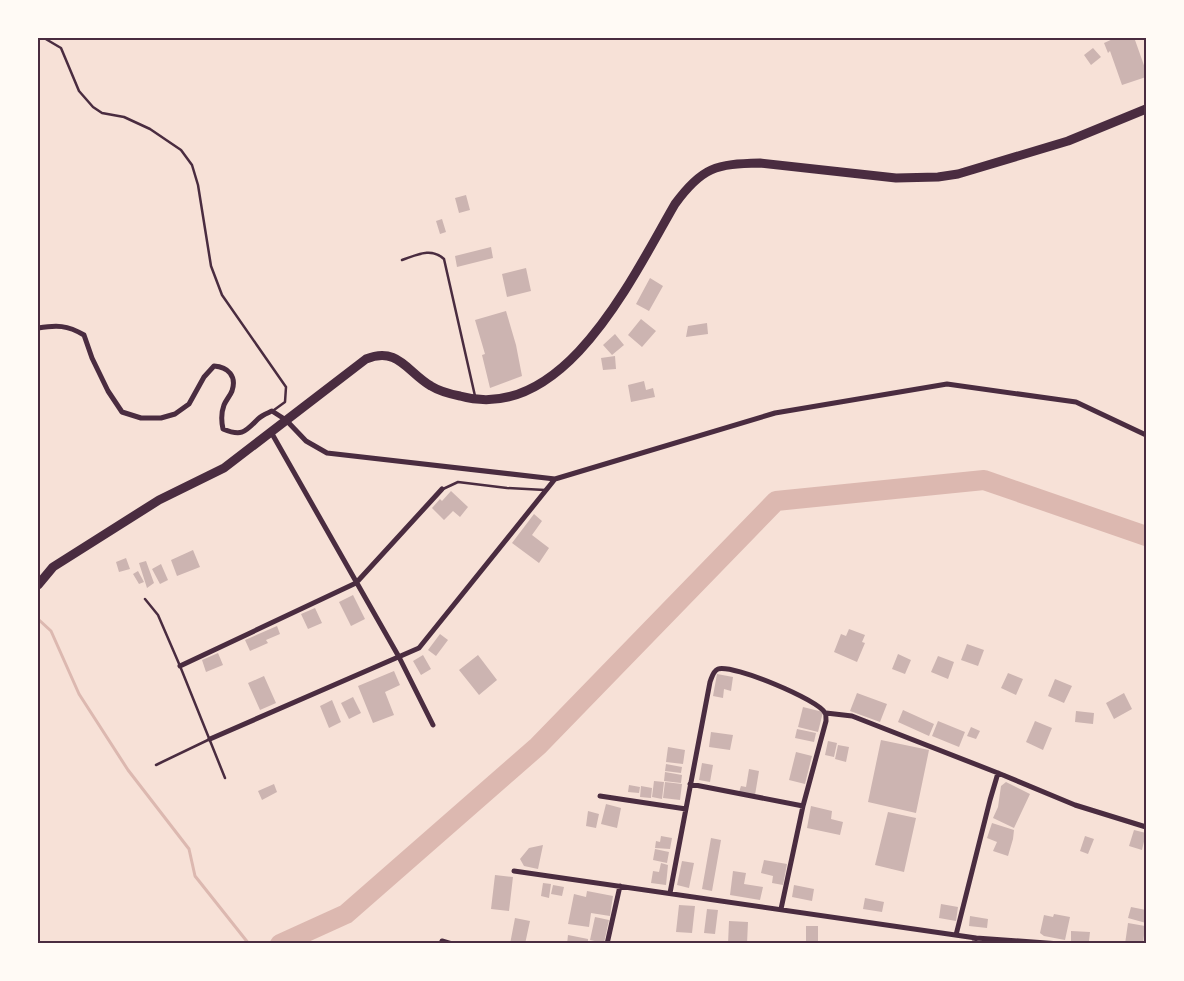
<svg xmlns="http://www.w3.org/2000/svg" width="1184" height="981" font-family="'Fira Sans Condensed',sans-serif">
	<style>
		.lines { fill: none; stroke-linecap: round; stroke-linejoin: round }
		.stream { stroke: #dcb8b0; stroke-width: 3 }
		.river { stroke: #dcb8b0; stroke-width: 20 }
		.building { fill: #ccb4b1 }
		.service { stroke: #4a2c40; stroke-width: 2.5 }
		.minor { stroke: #4a2c40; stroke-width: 5 }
		.primary { stroke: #4a2c40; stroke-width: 9 }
		.neatline { fill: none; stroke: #4a2c40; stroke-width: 2 }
	</style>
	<rect width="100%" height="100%" fill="#f7e1d7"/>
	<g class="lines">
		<path class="stream" d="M38,619L51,631L79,694L128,770L189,849L195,876L249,944"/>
		<path class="river" d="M280,944L346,914L538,746L776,501L984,480L1146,536"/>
	</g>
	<path class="building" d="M1115,38H1137L1138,39L1135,40L1146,71V77L1122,85L1110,51L1108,53L1104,43Z
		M1093,48L1101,57L1091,65L1084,55Z
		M466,195L470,210L459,213L455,198Z
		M442,219L446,232L440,234L436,221Z
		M491,247L493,258L457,267L455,256Z
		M526,268L531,291L507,297L502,274Z
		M650,278L663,286L649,311L636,304Z
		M506,311L516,345L522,376L490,388L482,355L485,354L475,320Z
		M641,319L656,331L642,347L628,335Z
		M707,323L708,334L686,337L688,326Z
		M615,334L624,345L612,355L603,345Z
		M615,356L616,369L603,370L601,358Z
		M644,381L646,390L653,388L655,397L631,402L628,385Z
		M451,491L468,507L460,517L453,511L444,520L432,508L440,499L442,501Z
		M534,514L542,521L532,535L549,548L539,563L512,543Z
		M193,550L200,567L177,576L171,560Z
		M126,558L130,569L119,572L116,562Z
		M146,561L154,583L147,588L139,563Z
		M161,564L168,580L160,584L152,569Z
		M138,571L144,582L139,584L133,574Z
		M353,595L365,619L351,626L339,602Z
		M315,608L322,623L308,629L301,614Z
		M277,626L280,634L266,640L268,643L250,651L245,640Z
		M849,629L865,635L862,642L865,643L857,662L834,652L841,634L846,636Z
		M440,634L448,640L436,656L428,650Z
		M967,644L984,650L978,666L961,660Z
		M218,653L223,665L206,672L202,660Z
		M898,654L911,660L905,674L892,669Z
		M423,655L431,669L421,675L413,661Z
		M478,655L497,680L479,695L459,670Z
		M938,656L954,662L948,679L931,672Z
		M394,671L400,685L385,692L394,715L373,723L358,686Z
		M1008,673L1023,679L1016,695L1001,688Z
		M717,674L733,677L731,691L724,689L723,698L713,696Z
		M264,676L276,703L260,710L248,683Z
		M1055,679L1072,686L1064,703L1048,696Z
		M857,693L887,704L880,722L850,711Z
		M1124,693L1132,709L1114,719L1106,703Z
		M353,697L361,713L349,719L341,703Z
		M332,700L341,722L329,728L320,706Z
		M803,707L823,712L818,732L798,727Z
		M903,710L934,724L929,736L898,722Z
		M1076,711L1094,713L1093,724L1075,722Z
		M938,721L965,732L959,747L932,736Z
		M1035,721L1052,728L1043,750L1026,742Z
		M971,727L980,731L976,739L967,736Z
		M797,729L816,733L814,742L795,738Z
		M711,732L733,735L730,750L709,747Z
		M881,740L929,750L916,813L868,802Z
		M828,741L837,743L834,757L825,755Z
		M838,745L849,747L846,762L835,759Z
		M668,747L685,750L683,764L666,762Z
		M796,752L812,756L805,784L789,780Z
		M702,763L713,765L710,782L699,780Z
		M666,764L682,767L681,773L665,771Z
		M749,769L759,771L755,795L739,792L741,786L746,787Z
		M665,772L682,775L681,783L664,781Z
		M654,781L664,782L662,799L652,797Z
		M665,782L682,784L680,800L663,798Z
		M1006,782L1030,794L1014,828L993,818L998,807L1001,786Z
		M274,784L277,792L262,800L258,791Z
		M629,785L640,787L639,793L628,792Z
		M641,786L652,788L651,798L640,797Z
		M606,804L621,808L617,828L601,824Z
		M811,806L832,811L831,819L843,822L840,835L807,828Z
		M588,811L599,814L596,828L586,826Z
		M888,812L916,818L904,872L875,865Z
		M992,823L1014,830L1013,839L1008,856L993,851L997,842L987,838Z
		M1134,830L1146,833L1142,850L1129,846Z
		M661,836L672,838L670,849L655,848L656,841L660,842Z
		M1085,836L1094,839L1088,854L1080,851Z
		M711,838L721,840L712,891L702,889Z
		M543,845L538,869L524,866L520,859L529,848Z
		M655,849L669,852L667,863L653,860Z
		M764,860L787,864L783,885L772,883L773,876L761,873Z
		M682,861L694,863L689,888L677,885Z
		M661,863L668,865L666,885L651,883L653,871L659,872Z
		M733,871L746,873L744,884L763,887L760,900L730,895Z
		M495,875L513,877L509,911L491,909Z
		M543,883L551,884L549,898L541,896Z
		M553,885L564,887L562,896L551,894Z
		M794,885L814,889L812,901L792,897Z
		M587,891L613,896L610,916L591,913L589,927L568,924L574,894L586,897Z
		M865,898L884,902L882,912L863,909Z
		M941,904L958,907L956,921L939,918Z
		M679,905L695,906L692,933L676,932Z
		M1131,907L1146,910V923L1128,918Z
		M707,909L718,910L715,934L704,933Z
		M1054,914L1070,917L1065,940L1044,936L1040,933L1044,915L1053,917Z
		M970,916L988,919L987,928L969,926Z
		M595,917L609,920L604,943L590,940Z
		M515,918L530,921L525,944H510Z
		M729,921L748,922L747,944H728Z
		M1128,923L1145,926L1143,944H1125Z
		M806,926H818V944H806Z
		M1071,931L1090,932L1089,941H1071Z
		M568,935L588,939V944H567Z"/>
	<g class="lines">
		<path class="service" d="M44,38L61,48L79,91L93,107L102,113L124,117L150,129L181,150L192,165L198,185L211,266L222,295L286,387L285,402L274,410
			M402,260C417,255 431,247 444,259L475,396
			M443,489L458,482L507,488L545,490
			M145,599L158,615L180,666L225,778
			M156,765L210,739"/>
		<path class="minor" d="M38,328C57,325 67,325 84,335L92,358L108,391L122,412L141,418H161L175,414L189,404L204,377L214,366C228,367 237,376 232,391C230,396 226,400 224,405C221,413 221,420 223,429C242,437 245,432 258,419C262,415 268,413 272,411L286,420L306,441L327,453L555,479
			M271,432L399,657L433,725
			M180,666L356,583L442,489
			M826,713L852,716L998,773L1075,805L1146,827
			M210,739L419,648L555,479L775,413L947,384L1076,402L1146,435
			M690,784L803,806
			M600,796L686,809
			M514,871L976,938
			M670,893L710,682C712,677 713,671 718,669C733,664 819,700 825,713C826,714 826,720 826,721L803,806L781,909
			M956,935L990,800L998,773
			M442,941L452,944
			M607,944L620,886
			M973,944L976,938L1060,944"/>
		<path class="primary" d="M38,585L53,567L159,500L224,468L366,359C398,346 407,372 431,386C439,391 450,394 460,396C564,425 633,276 675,204C702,167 716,164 760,163L896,178L938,177L958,174L1068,141L1146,109"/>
	</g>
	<rect width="1184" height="981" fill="none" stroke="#fffaf5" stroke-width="78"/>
	<rect x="39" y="39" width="1106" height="903" class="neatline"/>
</svg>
